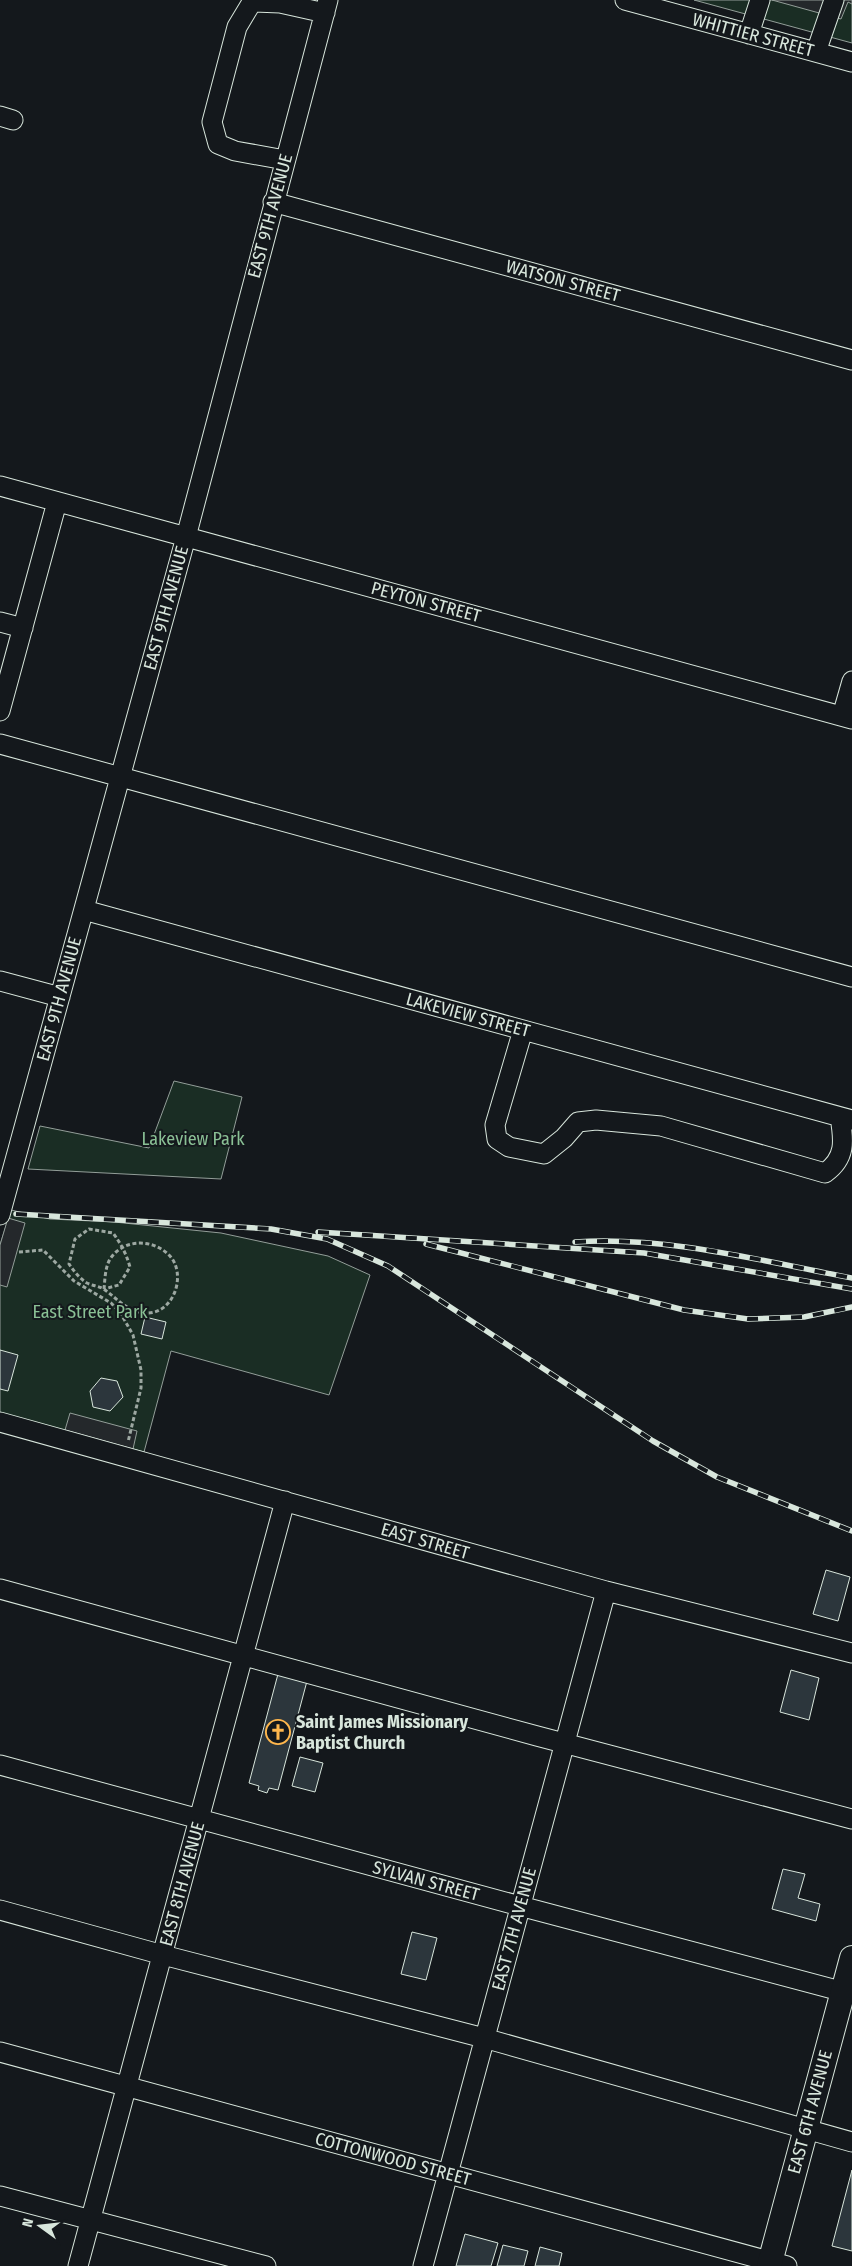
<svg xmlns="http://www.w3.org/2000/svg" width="852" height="2266" font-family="'Fira Sans Condensed',sans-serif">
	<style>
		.green { fill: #1a2d24; stroke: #939e99 }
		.parking { fill: #24282b; stroke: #939e99 }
		.building { fill: #2c363c; stroke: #d8e6dc }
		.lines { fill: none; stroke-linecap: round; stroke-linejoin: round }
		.minor-casing { stroke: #d8e6dc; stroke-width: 21 }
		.major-casing { stroke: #d8e6dc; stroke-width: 26 }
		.path { stroke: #9da8a2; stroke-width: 3; stroke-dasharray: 4 2.5; stroke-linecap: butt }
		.minor { stroke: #14181c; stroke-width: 19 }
		.major { stroke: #14181c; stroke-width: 24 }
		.rail-casing { stroke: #d8e6dc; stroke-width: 5.5 }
		.rail { stroke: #14181c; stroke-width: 4; stroke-dasharray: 11; stroke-linecap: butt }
		.labels { text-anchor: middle; stroke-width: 4; stroke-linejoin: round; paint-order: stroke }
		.street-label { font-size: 18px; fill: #d8e6dc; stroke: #14181c }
		.park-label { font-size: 18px; fill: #8ac095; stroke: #14181c }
		.poi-label { font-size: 18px; font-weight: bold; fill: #d8e6dc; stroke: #14181c; text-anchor: start }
	</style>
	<rect width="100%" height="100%" fill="#14181c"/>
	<path class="green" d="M694,0H852V43Z
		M174,1081L242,1097L221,1179L28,1169L40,1126L149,1148Z
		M11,1210L50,1219L114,1222L221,1233L328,1256L370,1275L329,1395L171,1351L144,1452L0,1413V1245Z"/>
	<path class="parking" d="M772,0H852V4L848,2L841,19Z
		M8,1218L25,1223L7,1287L0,1285V1245Z
		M70,1413L137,1431L133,1449L65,1430Z"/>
	<path class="building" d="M145,1317L166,1322L162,1339L141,1334Z
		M0,1350L18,1355L8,1391L0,1389Z
		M101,1378L117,1381L123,1397L110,1411L93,1407L90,1391Z
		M826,1570L850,1577L838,1621L813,1614Z
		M791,1670L819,1678L809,1720L780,1712Z
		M278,1674L307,1681L278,1790L269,1788L267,1793L258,1790L259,1786L249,1783Z
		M300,1757L323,1763L315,1792L292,1786Z
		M783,1869L805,1874L798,1898L820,1904L816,1921L772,1909Z
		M412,1932L437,1938L426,1980L401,1974Z
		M852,2170V2251L832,2246Z
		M465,2234L498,2243L491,2266H456Z
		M503,2245L528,2251L524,2266H497Z
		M540,2247L562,2253L559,2266H535Z"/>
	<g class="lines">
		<defs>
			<path id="minor" d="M625,0L852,62
				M749,34L760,0
				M816,52L834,0
				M0,116L13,120
				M285,160L235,151L218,144L212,122L237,27L252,2L280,3L325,13
				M273,202L852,360
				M0,486L852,719
				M0,622L23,628
				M0,711L57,502
				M842,716L852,681
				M0,744L852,977
				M84,910L852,1120
				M0,981L60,997
				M523,1030L495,1125L497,1139L509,1147L544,1154L564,1138L578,1122L596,1120L661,1126L825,1173C846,1158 844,1141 840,1117
				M0,1215L186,537L328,0
				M0,1422L606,1591L852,1653
				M0,1589L537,1736L852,1819
				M0,1765L520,1906L852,1994
				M0,1910L163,1955L484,2038L852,2142
				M0,2052L787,2266
				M0,2196L266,2266
				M78,2266L285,1501
				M423,2266L606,1591"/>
			<path id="major" d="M769,2266L852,1958"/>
		</defs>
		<use href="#minor" class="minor-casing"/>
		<use href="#major" class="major-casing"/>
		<path class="path" d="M19,1252L43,1250L74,1281L111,1303L120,1312L133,1335L141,1370V1388L128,1442
			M104,1289C105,1279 105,1268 110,1259C124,1238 153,1239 169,1255C187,1273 175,1313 147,1313C128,1313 119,1300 105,1290C100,1286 93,1286 87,1283C79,1278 74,1271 69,1264L75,1239L89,1229L113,1233C121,1244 126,1253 130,1267L119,1285L104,1289"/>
		<use href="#minor" class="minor"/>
		<use href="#major" class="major"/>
		<defs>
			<path id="rail" d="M16,1214L271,1229L327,1239L388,1266L653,1441L717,1477L852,1531
				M318,1232L644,1253L852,1289
				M575,1242C669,1236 761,1261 852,1278
				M426,1244L684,1310L748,1319L804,1317L852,1307"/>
		</defs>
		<use href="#rail" class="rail-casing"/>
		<use href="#rail" class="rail"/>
	</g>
	<defs>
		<symbol id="church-ring" viewBox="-11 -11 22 22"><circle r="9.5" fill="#14181c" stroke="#ffb74d" stroke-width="1.5"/><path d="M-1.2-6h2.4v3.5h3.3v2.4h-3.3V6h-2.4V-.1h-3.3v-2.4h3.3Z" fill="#ffb74d"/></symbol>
	</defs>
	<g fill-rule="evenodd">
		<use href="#church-ring" x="264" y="1718" width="28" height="28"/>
	</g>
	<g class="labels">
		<g class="street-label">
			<text transform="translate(753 35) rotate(15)" y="6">WHITTIER STREET</text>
			<text transform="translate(270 216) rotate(-75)" y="6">EAST 9TH AVENUE</text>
			<text transform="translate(563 281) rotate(15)" y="6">WATSON STREET</text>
			<text transform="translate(426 602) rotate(15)" y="6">PEYTON STREET</text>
			<text transform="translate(166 608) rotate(-75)" y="6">EAST 9TH AVENUE</text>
			<text transform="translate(59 999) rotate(-75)" y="6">EAST 9TH AVENUE</text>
			<text transform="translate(468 1015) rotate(15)" y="6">LAKEVIEW STREET</text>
			<text transform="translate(425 1541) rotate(16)" y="6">EAST STREET</text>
			<text transform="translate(426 1881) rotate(15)" y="6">SYLVAN STREET</text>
			<text transform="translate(182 1884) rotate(-75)" y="6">EAST 8TH AVENUE</text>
			<text transform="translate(514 1929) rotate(-75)" y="6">EAST 7TH AVENUE</text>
			<text transform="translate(810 2112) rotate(-75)" y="6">EAST 6TH AVENUE</text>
			<text transform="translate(393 2159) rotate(15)" y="6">COTTONWOOD STREET</text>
		</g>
		<g class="park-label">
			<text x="193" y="1145">Lakeview Park</text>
			<text x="90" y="1318">East Street Park</text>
		</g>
		<g class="poi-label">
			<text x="296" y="1728">Saint James Missionary<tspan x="296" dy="21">Baptist Church</tspan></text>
		</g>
	</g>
	<g transform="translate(40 2226) rotate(285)" stroke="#14181c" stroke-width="4" paint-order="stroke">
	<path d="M0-4L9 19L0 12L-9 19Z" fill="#d8e6dc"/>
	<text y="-8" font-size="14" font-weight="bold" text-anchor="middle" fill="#d8e6dc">N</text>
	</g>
</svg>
